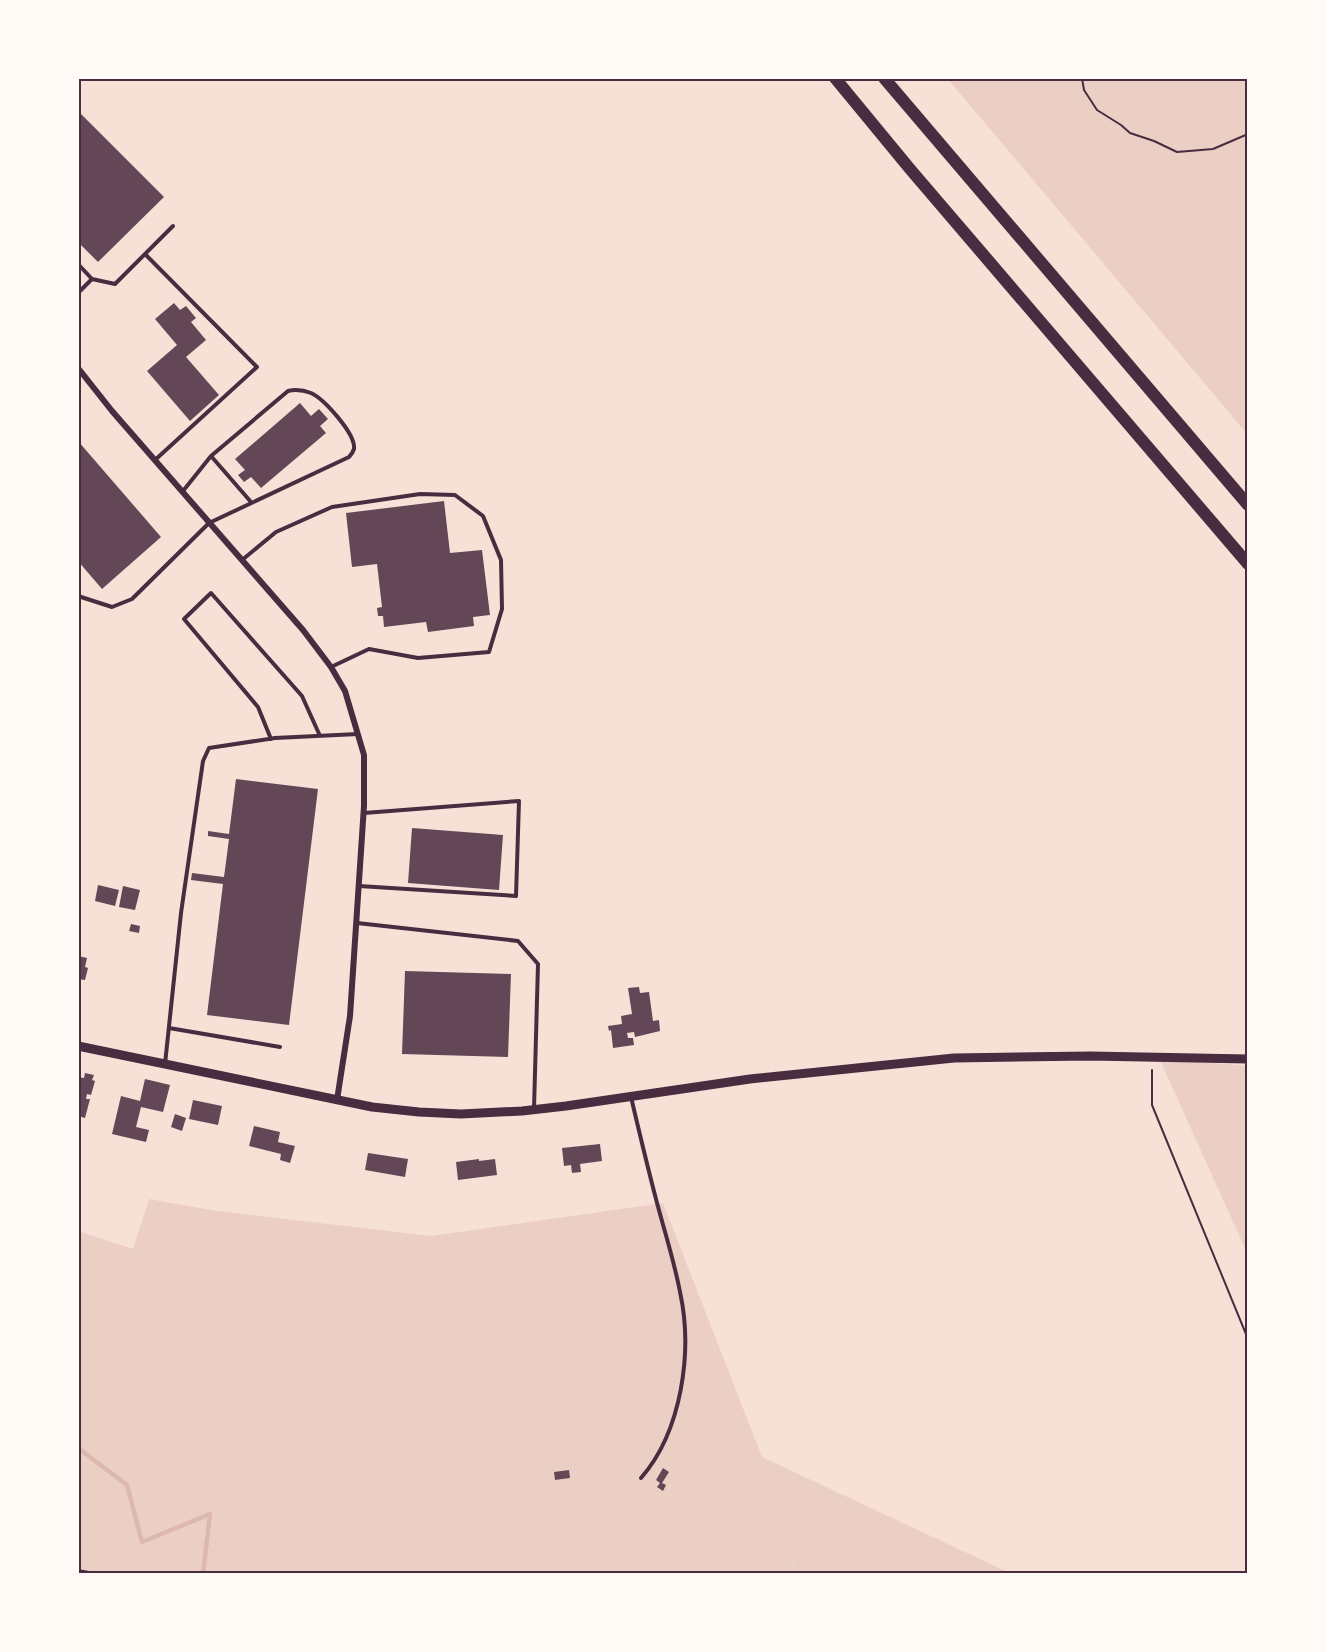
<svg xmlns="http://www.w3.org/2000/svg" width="1326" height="1652" font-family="Lora,serif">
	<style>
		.green { fill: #ebcfc5 }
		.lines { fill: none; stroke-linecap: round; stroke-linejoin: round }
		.stream { stroke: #dcb8b0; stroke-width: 4.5 }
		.building { fill: #644757 }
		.path { stroke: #4a2c40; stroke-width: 2 }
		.service { stroke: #4a2c40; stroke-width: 4 }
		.minor { stroke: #4a2c40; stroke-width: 6 }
		.tertiary { stroke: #4a2c40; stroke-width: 9 }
		.trunk { stroke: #4a2c40; stroke-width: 12 }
		.neatline { fill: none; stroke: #4a2c40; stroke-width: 2 }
	</style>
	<rect width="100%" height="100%" fill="#f7e1d7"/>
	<path class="green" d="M947,78H1248V435Z
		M1159,1058L1248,1066V1255Z
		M149,1199L217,1211L431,1236L663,1203L762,1457L1012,1574H797L792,1560L796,1574H78V1231L133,1249Z"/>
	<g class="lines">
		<path class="stream" d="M78,1448L127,1485L142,1542L210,1514L203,1574"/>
	</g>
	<path class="building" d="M78,111L164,197L98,262L78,242Z
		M174,303L180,310L186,306L196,318L191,322L206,340L186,357L219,395L190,421L147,371L177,345L155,319Z
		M300,403L311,416L319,409L328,419L320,426L326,433L261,488L251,477L244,482L238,475L245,470L235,459Z
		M78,441L161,537L102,589L78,561Z
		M444,501L450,553L482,550L490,615L473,617L474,626L428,632L426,622L384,627L383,616H378L377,608L382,607L377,564L352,567L346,513Z
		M236,779L318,789L289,1025L207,1015L223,884L191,880L192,873L224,877L229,839L208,836V831L229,834Z
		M412,828L503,835L499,890L408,883Z
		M98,885L119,890L115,906L95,901Z
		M123,886L140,890L135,910L119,907Z
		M131,924L140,926L139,933L129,931Z
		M78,956L87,958L85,967L88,968L85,980L78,979Z
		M405,971L511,974L508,1057L402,1054Z
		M639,987L640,993L649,992L653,1021L659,1020L660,1031L635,1037L634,1032L627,1033L628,1038H633L634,1045L613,1048L611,1030L609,1031L608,1026L622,1024L621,1016L632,1014L628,988Z
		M85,1073L94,1075L92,1080L95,1081L91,1095L87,1094L86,1099H90L85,1118L78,1116V1077L84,1078Z
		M145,1079L170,1085L163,1112L141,1107L136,1127L149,1130L146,1142L112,1134L121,1096L140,1101Z
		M193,1100L222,1106L218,1125L189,1119Z
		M175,1114L186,1118L182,1131L171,1127Z
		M254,1126L280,1132L278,1142L295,1146L290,1163L280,1160L281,1154L249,1146Z
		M600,1144L602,1161L580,1164L581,1172L572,1173L571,1165L564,1166L562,1148Z
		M368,1153L408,1159L405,1177L365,1170Z
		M479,1159V1161L495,1159L497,1175L458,1180L456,1162Z
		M663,1468L669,1472L662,1483L666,1485L663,1491L657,1487L660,1483L656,1480Z
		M569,1470L570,1478L555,1480L554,1472Z"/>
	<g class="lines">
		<path class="path" d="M1082,78L1084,90L1097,110L1121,125L1130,133L1154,141L1177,152L1213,149L1248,134
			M1152,1070V1105L1248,1339
			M78,1570L100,1574"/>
		<path class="service" d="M145,254L257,367L155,460
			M78,264L92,279L78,293
			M92,279L115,284L173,226
			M211,456L251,502
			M242,560L276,532L332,507L420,494L455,495L483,516L501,560L502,609L489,652L418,658L369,649L331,667
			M78,596L112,607L132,599L209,523L349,457C351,455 353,452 354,449C356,434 324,399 311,393C303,390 297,389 288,391L211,456L183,491
			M271,739L258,707L184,619L211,593L302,696L320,736
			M359,886L516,896L519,801L364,813
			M357,923L518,941L538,964L534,1109
			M169,1028L280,1047
			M165,1064L181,913L203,761L209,748L275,738L358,734
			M631,1097C639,1131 647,1165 656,1199C664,1230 674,1260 680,1292C693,1351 682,1431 641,1478"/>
		<path class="minor" d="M78,368L112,411L303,630L331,667L345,691L364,755V806L350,1016L337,1100"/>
		<path class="tertiary" d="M78,1046L372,1107L419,1112L461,1114L522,1111L566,1106L750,1079L954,1058L1090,1056L1248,1059"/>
		<path class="trunk" d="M835,78L910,169L1248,564
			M884,78L1248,505"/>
	</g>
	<rect width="1326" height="1652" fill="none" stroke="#fffaf5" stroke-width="159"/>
	<rect x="80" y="80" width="1166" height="1492" class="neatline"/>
</svg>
